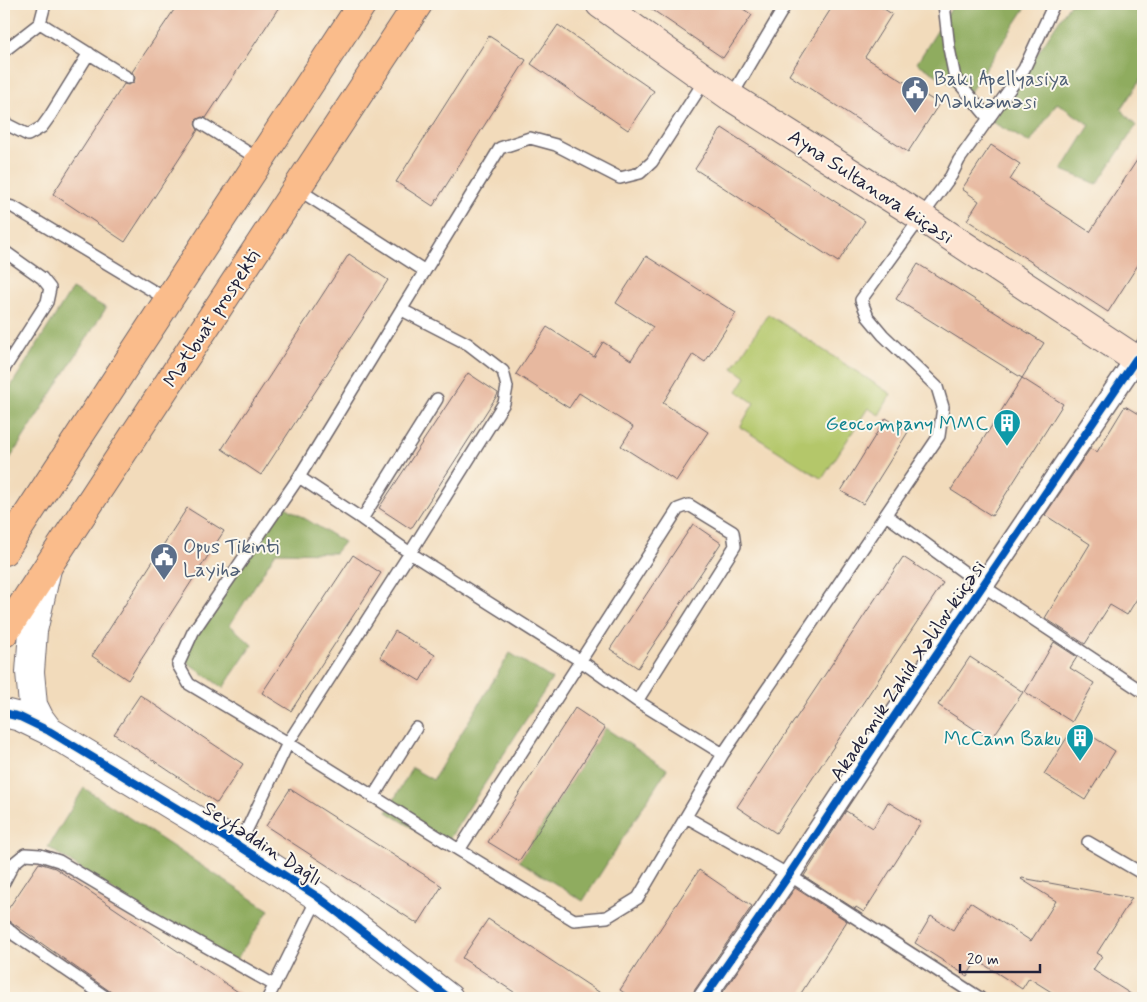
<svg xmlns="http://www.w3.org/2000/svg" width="1147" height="1002" font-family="Mynerve,sans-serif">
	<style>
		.green { fill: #b4c76a; stroke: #6b7452 }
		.forest { fill: #8fac5e; stroke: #58674c }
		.building { fill: #e7b89f }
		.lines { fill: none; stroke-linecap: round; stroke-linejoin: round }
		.service-casing { stroke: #6b6368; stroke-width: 14 }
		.minor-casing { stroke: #6b6368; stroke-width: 24 }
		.tertiary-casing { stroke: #6b6368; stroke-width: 30 }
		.secondary-casing { stroke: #6b6368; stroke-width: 30 }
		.primary-casing { stroke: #6b6368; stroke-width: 30 }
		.service { stroke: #fff; stroke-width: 11 }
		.minor { stroke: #fff; stroke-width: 21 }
		.tertiary { stroke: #fff; stroke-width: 28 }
		.secondary { stroke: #fde4d1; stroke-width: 28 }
		.primary { stroke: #fabc8b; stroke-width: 28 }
		.cycleway-casing { stroke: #fbf7ec; stroke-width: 11 }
		.cycleway { stroke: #0057b8; stroke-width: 8 }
		.labels { text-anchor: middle; stroke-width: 4; stroke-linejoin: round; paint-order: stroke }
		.service-label { font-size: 20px; fill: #4e5e75; stroke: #fbf7ec; text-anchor: start }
		.street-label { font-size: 20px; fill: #22223b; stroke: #fbf7ec }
		.culture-label { font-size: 20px; fill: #0d838f; stroke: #fbf7ec; text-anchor: end }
	</style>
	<rect width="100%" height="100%" fill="#fbf7ec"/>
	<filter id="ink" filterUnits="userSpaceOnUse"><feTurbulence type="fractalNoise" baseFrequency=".02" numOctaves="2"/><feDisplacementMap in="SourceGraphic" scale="10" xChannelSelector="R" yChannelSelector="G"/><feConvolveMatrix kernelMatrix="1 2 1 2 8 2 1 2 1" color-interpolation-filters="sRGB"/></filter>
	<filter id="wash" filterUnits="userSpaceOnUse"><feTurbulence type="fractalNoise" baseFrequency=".0096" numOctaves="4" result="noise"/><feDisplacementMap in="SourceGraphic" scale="20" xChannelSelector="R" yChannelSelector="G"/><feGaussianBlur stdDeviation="1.12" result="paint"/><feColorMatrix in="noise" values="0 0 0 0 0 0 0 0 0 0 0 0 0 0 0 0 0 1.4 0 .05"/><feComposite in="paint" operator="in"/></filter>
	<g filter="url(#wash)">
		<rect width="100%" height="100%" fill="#f2dbbb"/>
		<path class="green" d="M768,314L891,394L879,415L868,408L822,479L740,427L754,403L737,391L746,377L733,368Z"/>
		<path class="forest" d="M954,4H1028L968,95L917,63Z
			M1070,4H1143V76L1121,109L1136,126L1097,184L1062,170L1090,125L1057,103L1030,143L992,122Z
			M72,289L106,308L4,468V397Z
			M279,503L344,542L335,553L276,552L230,625L252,645L223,688L180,657Z
			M510,653L552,679L444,847L387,812L412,768L433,780Z
			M605,728L667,769L583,901L519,861Z
			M84,788L269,910L230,969L48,847Z"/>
		<g id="blocks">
			<path class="building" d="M178,4H281L206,118L202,117L196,120L195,124L198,130L125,242L53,194L124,84L128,85L134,82L135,78L132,72Z
				M644,4H736L752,15L723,58Z
				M834,4H876L892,14L865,57L939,104L908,152L789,75Z
				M558,25L654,91L628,130L531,64Z
				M489,36L526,60L433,206L396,182Z
				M722,128L865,221L838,262L695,169Z
				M991,145L1020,164L1010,180L1090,232L1143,151V257L1108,312L967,220L979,201L962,189Z
				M349,254L388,280L261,475L222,449Z
				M646,256L736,313L705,362L693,354L663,403L708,432L676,481L621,446L633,427L579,393L569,408L516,374L547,327L594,357L603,342L631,360L653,327L616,303Z
				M918,264L1044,343L1022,378L896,299Z
				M468,373L498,393V394L411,529L379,508Z
				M1022,378L1063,404L992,516L951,490Z
				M1125,406L1143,417V589L1127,615L1110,605L1085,644L1045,618L1090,544L1045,515L1090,449L1097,452Z
				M886,418L908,432L863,504L841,491Z
				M187,508L224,531L128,680L92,656Z
				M693,524L721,543L638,668L610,649Z
				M353,555L381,573L291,711L262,693Z
				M903,557L943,583L776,833L737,807Z
				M395,631L435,655L420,681L380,657Z
				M1054,642L1077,657L1070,668L1094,683L1072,722L1025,692Z
				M970,657L1023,692L991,740L938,705Z
				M140,695L243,764L217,803L114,734Z
				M575,708L605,728L519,861L488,842Z
				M1075,725L1115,751L1085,800L1044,774Z
				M290,789L442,886L418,924L266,826Z
				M888,802L921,822L864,912L856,907L855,909L804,876L846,811L873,828Z
				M39,863L55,868L247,998H118L111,992L4,917V915Z
				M699,870L752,906L694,991L692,998H632L620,990Z
				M1022,878L1132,898L1097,953L1102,956L1093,970L1137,998H1061L1029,978L1022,989L977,960L967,976L915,943L931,916L953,930L970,902L1031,941L1056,901L1021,879Z
				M795,888L847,921L798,998H719Z
				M488,919L608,998H523L462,958Z"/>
		</g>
	</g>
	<g filter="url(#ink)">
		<use href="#blocks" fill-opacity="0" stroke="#6b6368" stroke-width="1"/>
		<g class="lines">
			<defs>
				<path id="service" d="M944,4L949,48L955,78L989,119
					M40,23L128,78
					M4,51L40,23L45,4
					M705,80L652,162L640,173L620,178L556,145L530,138L500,148L299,477L193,632L178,665L189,684L288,743L459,850L574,920L607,917L638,898L723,754L939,436L943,407L937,387L883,335L868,317L861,300L951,176L959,160L1024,69L1054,4
					M731,97L786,4
					M4,121L8,125L28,135L42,127L50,116L89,53
					M202,124L260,160
					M296,188L425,271
					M4,205L13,207L168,300
					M4,251L42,278L50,288L47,302L4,369
					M1136,359L1143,343
					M299,477L362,519L410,553L581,661L637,701L723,754
					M886,515L983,586L1143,692
					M362,519L437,399
					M373,797L416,728
					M686,817L789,875L980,998
					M1088,842L1143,874
					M239,846L288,743L410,553L504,403L507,387L503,371L468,344L402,310
					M459,850L678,509L689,505L733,532L735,546L637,701
					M4,882L14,863L25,854L40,855L59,861L143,911L274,985
					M4,926L16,936L107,998
					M268,998L318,897"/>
				<path id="minor" d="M704,998L789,875L877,742L1136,359"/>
				<path id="tertiary" d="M47,569L33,631L30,672L33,705L40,719L49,731
					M4,713L20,717L49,731L239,846L318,897L449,998"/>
				<path id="secondary" d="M600,4L731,97L921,217L1143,364"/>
				<path id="primary" d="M4,551L362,4
					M4,633L418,4"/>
			</defs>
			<use href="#service" class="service-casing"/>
			<use href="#minor" class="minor-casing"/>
			<use href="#tertiary" class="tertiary-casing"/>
			<use href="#secondary" class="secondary-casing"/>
			<use href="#primary" class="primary-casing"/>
			<use href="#service" class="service"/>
			<use href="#minor" class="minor"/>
			<use href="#tertiary" class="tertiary"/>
			<use href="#secondary" class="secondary"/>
			<use href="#primary" class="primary"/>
			<defs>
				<path id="cycleway" d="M4,713L20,717L49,731L239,846L318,897L449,998
					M704,998L789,875L877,742L1136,359"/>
			</defs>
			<use href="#cycleway" class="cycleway-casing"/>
			<use href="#cycleway" class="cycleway"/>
		</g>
	</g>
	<defs>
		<symbol id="civic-pin" viewBox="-11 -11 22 30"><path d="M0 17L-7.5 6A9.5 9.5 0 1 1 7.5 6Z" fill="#5c6f8a" stroke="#fbf7ec"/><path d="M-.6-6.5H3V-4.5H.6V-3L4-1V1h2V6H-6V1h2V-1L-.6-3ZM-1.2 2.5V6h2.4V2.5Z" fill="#fff"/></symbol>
		<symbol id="building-pin" viewBox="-11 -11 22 30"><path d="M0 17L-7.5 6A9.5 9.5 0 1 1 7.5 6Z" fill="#0f9aa8" stroke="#fbf7ec"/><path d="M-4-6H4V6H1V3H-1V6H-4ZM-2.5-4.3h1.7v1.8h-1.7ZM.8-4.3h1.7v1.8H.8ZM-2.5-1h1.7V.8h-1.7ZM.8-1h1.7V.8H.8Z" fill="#fff"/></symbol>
	</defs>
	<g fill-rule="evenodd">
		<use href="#civic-pin" x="899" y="74" width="32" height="43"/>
		<use href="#building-pin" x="991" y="407" width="32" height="43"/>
		<use href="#civic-pin" x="148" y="541" width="32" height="43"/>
		<use href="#building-pin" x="1064" y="722" width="32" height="43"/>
	</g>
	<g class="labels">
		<g class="service-label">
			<text x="934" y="85">Bakı Apellyasiya<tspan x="934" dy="23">Məhkəməsi</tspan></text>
			<text x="183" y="553">Opus Tikinti<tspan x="183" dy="23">Layihə</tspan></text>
		</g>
		<g class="street-label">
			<text transform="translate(871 186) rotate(33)" y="7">Ayna Sultanova küçəsi</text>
			<text transform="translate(211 318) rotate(-57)" y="7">Mətbuat prospekti</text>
			<text transform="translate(907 670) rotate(-56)" y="7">Akademik Zahid Xəlilov küçəsi</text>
			<text transform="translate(263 843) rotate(33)" y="7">Seyfəddin Dağlı</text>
		</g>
		<g class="culture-label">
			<text x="988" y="430">Geocompany MMC</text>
			<text x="1061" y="745">McCann Baku</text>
		</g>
	</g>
	<rect width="1147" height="1002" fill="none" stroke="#fbf7ec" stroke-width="20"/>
	<path d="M960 964v8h80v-8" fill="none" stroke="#22223b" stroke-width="2.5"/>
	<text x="967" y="964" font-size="15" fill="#22223b" stroke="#fbf7ec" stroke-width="4" paint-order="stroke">20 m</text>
</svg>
